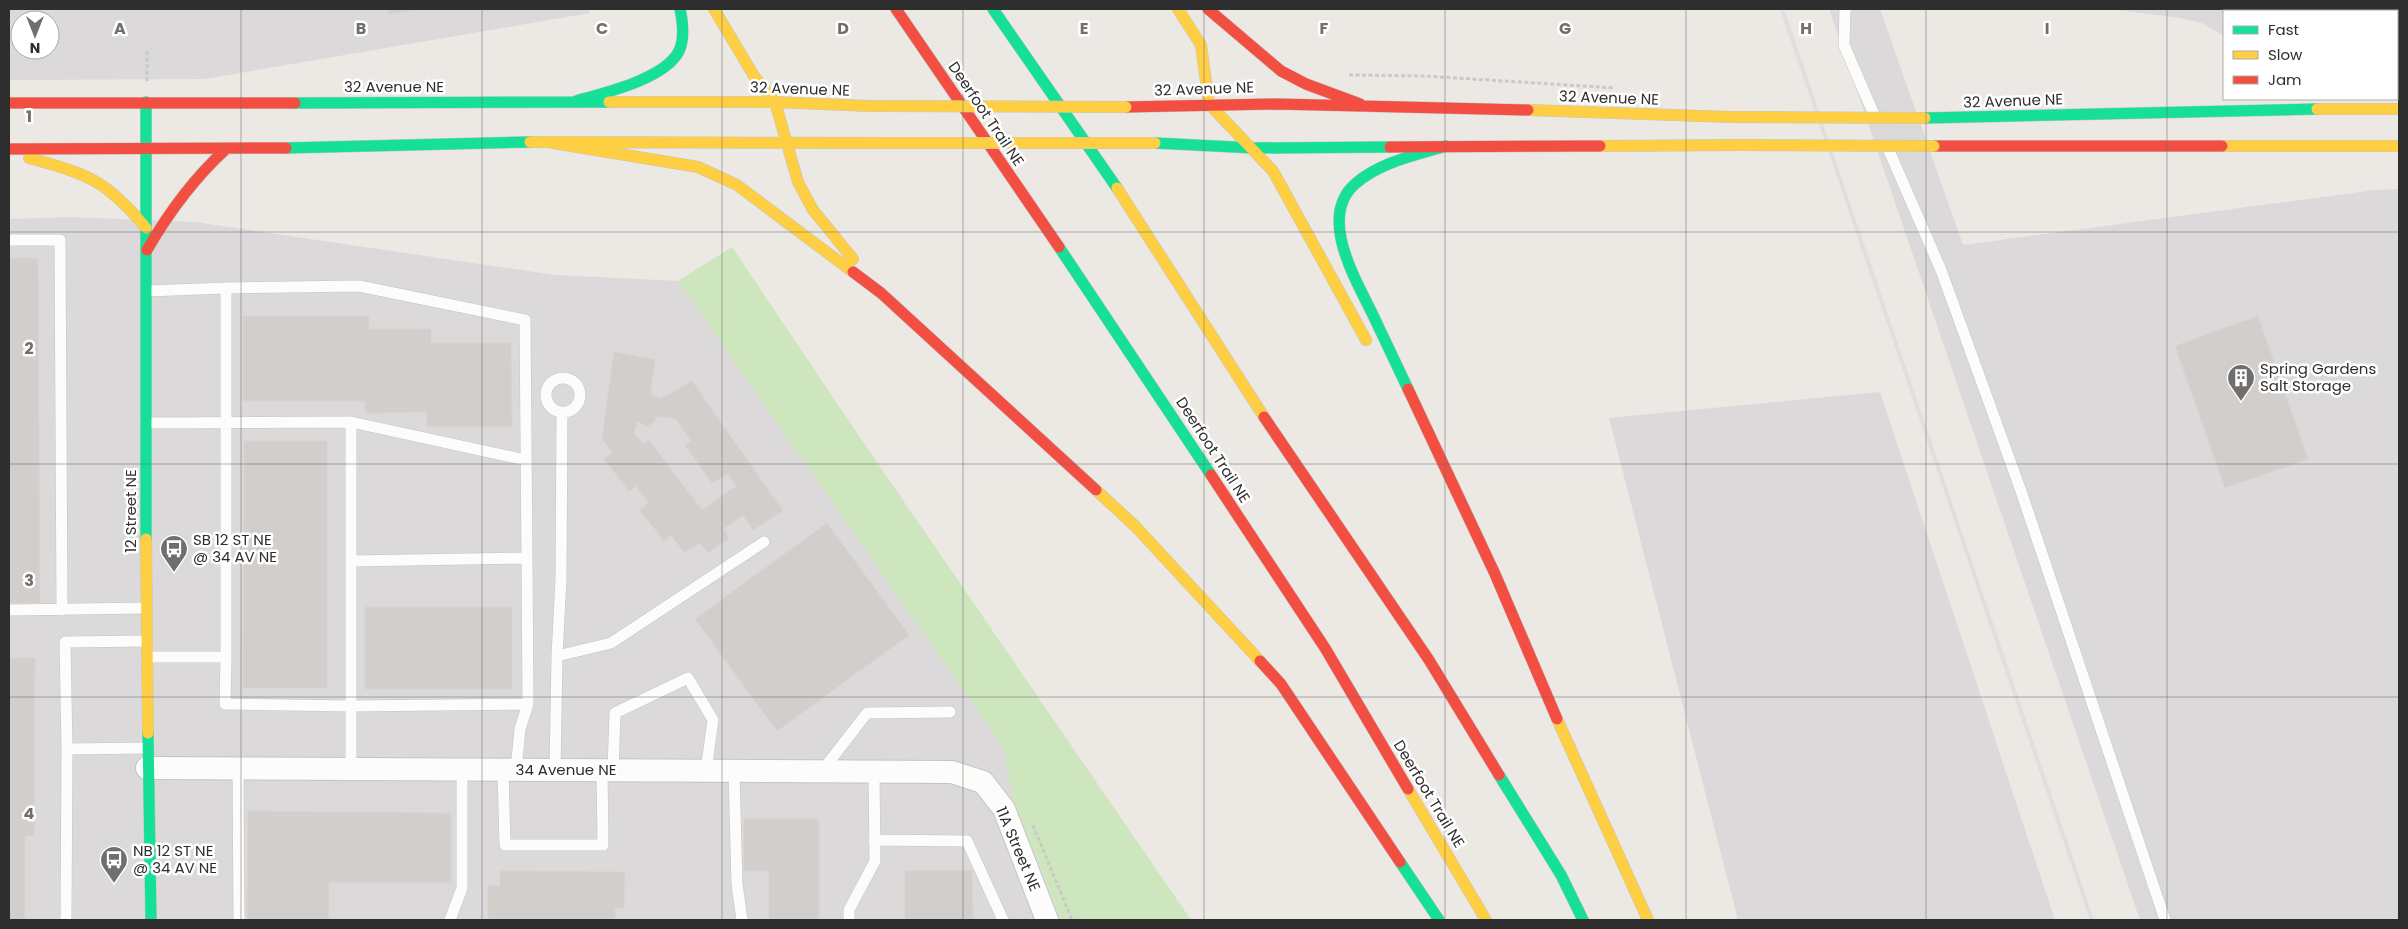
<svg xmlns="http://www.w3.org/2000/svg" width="2408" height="929" font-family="Poppins,sans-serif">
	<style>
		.industrial { fill: #dcd9db; fill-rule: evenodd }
		.green { fill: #cee6be }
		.building { fill: #d1cecb; stroke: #d7d4d0; fill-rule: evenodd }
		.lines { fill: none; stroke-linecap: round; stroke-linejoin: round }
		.lane-casing { stroke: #c5c4c5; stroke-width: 12 }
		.street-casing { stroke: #c5c4c5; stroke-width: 24 }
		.fast-casing { stroke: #c5c4c5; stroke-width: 12 }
		.slow-casing { stroke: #c5c4c5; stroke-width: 12 }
		.jam-casing { stroke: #c5c4c5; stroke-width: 12 }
		.path { stroke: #c9c9c8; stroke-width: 3; stroke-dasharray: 4 2.5; stroke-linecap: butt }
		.lane { stroke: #fcfcfb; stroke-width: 11 }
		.street { stroke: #fcfcfb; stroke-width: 22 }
		.fast { stroke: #16e098; stroke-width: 11 }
		.slow { stroke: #ffcf43; stroke-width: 11 }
		.jam { stroke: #f24e42; stroke-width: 11 }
		.rail { stroke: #dfdfe1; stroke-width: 4 }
		.slow-bridge-casing { stroke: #c5c4c5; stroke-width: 12; stroke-linecap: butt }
		.slow-bridge { stroke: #ffcf43; stroke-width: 11 }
		.grid { fill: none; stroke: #706f6e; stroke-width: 1; stroke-opacity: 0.55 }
		.labels { text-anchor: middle; stroke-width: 5; stroke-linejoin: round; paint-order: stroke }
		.street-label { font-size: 15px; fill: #2e2e2e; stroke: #fff }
		.poi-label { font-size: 15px; fill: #2e2e2e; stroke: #fff; text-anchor: start }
		.grid-label { font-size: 16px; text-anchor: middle; font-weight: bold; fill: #706f6e; stroke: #fff; stroke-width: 5; stroke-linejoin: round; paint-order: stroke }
	</style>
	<rect width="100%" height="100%" fill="#ece8e4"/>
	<path class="industrial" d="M9,9H588L590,13L205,79L9,80ZM20,20H50V50H20Z
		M1829,9H1880L1963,245L2375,190L2399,189V920H2140Z
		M2111,9H2399V70H2397V11H2224V36L2202,23L2180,18Z
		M70,217L195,222L555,275L678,281L1003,747L1014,801L1061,920H9V219Z
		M1880,392L2055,920H1738L1609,418Z"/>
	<path class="green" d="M732,247L859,436L1191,920H1061L1014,801L1003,747L678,281Z"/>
	<path class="building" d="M388,9H419L389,14Z
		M9,258H38L40,603H9Z
		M243,316H369V329H431V343H511L512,427H427V412L365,413V401H243Z
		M2258,316L2308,459L2225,488L2175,346Z
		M614,352L655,360L650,394L661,399L692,381L783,511L753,530L743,515L723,529L729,538L708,553L700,543L684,552L671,535L664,541L640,510L649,503L636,486L629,491L604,459L612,452L602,439ZM656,416L676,419L691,441L685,445L712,483L728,474L736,486L702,510L649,440L644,444L634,434L637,422L648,426L655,421Z
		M244,441H327V688H243Z
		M827,523L909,635L777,731L695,619Z
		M365,607H512V689H365Z
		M9,658H35L34,835L25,836V920H9Z
		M248,811L451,813V883L329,882V920H247Z
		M744,819H819V920H769V871H744Z
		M972,870L973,920H905V871Z
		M500,871L625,872L624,908H615V920H488V886H500Z"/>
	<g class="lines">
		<defs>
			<path id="lane" d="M1845,9L1844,45L1875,117
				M1887,146L1941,270L2021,491L2165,920
				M9,240H60L62,610
				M226,288L359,286L525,320L527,558L351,561
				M546 395a17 17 0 1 1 34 0a17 17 0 1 1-34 0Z
				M351,422L526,460
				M146,423L351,422V769
				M527,558L528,704
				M9,610L146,608
				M147,641L65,642L67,749L147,748
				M557,656L561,579L562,412
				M147,657H226V288L147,291
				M226,657L225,704L351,706L528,704L520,729L516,770
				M238,769L239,920
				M503,770L505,845H603L602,770
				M555,770L557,656L611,643L764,542
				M613,770L615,713L688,678L713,720L706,771
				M734,771L737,884L742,920
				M822,771L867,713L950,712
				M874,840L967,841L1003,920
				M66,920L67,749
				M450,920L462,888V770
				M849,920V910L875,861L874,771"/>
			<path id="street" d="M147,768L952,772L983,782L1004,809L1047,920"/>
			<path id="fast" d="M993,9L1117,188
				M576,101C604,93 665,79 679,51C685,38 683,23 680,9
				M146,102V539
				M295,103L609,102
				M1925,118L2317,109
				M1155,143L1254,148L1390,147
				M286,148L530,142
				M1059,247L1211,475
				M1408,389C1396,364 1384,338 1372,313C1355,278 1318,217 1355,184C1380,162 1416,155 1446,146
				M148,733L151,920
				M1499,775L1561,875L1583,920
				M1400,862L1439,920"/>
			<path id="slow" d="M714,9L754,76L775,102L798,182L813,210L853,259
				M1178,9L1201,45L1209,104L1273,171L1366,340
				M609,102H775L869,106
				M2317,109H2399
				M1528,110L1730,117
				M530,142L894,143
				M547,142L698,167L737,185L853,272
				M1600,146L1741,145
				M2222,146H2399
				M29,158C88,174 106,180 146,228
				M1117,188L1264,417
				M1096,490L1135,526L1260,661
				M146,539L148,733
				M1557,719L1648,920
				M1408,789L1486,920"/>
			<path id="jam" d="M896,9L1059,247
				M1208,9L1281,71L1306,84L1360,104
				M9,103H295
				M1126,107L1277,104L1528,110
				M1934,146H2222
				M1390,147L1600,146
				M9,149L286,148
				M147,250C169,212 193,179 226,149
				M853,272L881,293L1096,490
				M1408,389L1495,574L1557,719
				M1264,417L1429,660L1499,775
				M1211,475L1325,648L1408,789
				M1260,661L1281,684L1400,862"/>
		</defs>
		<use href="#lane" class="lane-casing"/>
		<use href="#street" class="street-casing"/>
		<use href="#fast" class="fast-casing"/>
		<use href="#slow" class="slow-casing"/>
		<use href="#jam" class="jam-casing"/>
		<path class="path" d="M1349,75L1425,76L1615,88
			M147,81V51
			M1033,825L1072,920"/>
		<use href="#lane" class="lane"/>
		<use href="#street" class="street"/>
		<use href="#fast" class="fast"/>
		<use href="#slow" class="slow"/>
		<use href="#jam" class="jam"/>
		<path class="rail" d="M1782,9L2092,920"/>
		<defs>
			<path id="slow-bridge" d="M869,106L1126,107
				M1730,117L1925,118
				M894,143H1155
				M1741,145L1934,146"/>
		</defs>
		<use href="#slow-bridge" class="slow-bridge-casing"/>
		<use href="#slow-bridge" class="slow-bridge"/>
	</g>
	<path class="grid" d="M241,9V920M482,9V920M722,9V920M963,9V920M1204,9V920M1445,9V920M1686,9V920M1926,9V920M2167,9V920M9,232H2399M9,464H2399M9,697H2399"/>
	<defs>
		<symbol id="building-pin" viewBox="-11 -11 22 30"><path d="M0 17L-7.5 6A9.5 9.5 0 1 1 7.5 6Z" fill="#706f6e" stroke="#fff"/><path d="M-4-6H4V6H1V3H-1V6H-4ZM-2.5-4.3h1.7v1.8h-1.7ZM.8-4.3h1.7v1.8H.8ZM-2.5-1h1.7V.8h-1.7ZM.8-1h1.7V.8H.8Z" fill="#fff"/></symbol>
		<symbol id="bus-pin" viewBox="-11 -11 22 30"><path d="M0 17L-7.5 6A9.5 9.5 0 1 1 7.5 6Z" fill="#706f6e" stroke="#fff"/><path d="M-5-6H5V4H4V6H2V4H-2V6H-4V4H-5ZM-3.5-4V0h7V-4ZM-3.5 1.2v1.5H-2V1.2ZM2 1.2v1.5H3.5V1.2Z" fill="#fff"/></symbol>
	</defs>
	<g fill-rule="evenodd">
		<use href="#building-pin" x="2225" y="362" width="32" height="43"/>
		<use href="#bus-pin" x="158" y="533" width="32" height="43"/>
		<use href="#bus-pin" x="98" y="844" width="32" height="43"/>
	</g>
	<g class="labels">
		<g class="street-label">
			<text x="394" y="92">32 Avenue NE</text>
			<text transform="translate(800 89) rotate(2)" y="5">32 Avenue NE</text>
			<text transform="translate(1204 89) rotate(-2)" y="5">32 Avenue NE</text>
			<text transform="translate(1609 98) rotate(2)" y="5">32 Avenue NE</text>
			<text transform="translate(2013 101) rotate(-2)" y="5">32 Avenue NE</text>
			<text transform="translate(986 114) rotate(56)" y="5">Deerfoot Trail NE</text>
			<text transform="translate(1213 450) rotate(57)" y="5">Deerfoot Trail NE</text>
			<text transform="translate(131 511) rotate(-90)" y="5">12 Street NE</text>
			<text x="566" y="775">34 Avenue NE</text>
			<text transform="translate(1429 794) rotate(59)" y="5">Deerfoot Trail NE</text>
			<text transform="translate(1018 849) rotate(67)" y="5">11A Street NE</text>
		</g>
		<g class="poi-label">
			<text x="2260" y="374">Spring Gardens<tspan x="2260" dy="17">Salt Storage</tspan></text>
			<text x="193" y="545">SB 12 ST NE<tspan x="193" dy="17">@ 34 AV NE</tspan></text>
			<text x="133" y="856">NB 12 ST NE<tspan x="133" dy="17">@ 34 AV NE</tspan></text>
		</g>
	</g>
	<g class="grid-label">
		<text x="120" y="34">A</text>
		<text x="361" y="34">B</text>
		<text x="602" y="34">C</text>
		<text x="843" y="34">D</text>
		<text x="1084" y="34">E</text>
		<text x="1324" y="34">F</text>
		<text x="1565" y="34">G</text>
		<text x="1806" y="34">H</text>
		<text x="2047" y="34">I</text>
		<text x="29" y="122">1</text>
		<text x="29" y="354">2</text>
		<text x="29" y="586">3</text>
		<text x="29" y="819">4</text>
	</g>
	<rect width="2408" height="929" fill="none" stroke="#2e2e2e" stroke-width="20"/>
	<rect x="2223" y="10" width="175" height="90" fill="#ffffff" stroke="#ababab"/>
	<rect x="2233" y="26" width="25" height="8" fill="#16e098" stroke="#ababab"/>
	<text x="2268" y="35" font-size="15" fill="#2e2e2e">Fast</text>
	<rect x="2233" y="51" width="25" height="8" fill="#ffcf43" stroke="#ababab"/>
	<text x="2268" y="60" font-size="15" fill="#2e2e2e">Slow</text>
	<rect x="2233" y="76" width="25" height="8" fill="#f24e42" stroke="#ababab"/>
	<text x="2268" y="85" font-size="15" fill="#2e2e2e">Jam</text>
	<g transform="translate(35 35) rotate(180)"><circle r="24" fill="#ffffff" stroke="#ababab"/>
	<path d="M0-4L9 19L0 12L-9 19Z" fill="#706f6e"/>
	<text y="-8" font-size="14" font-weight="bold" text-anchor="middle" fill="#2e2e2e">N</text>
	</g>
</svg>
